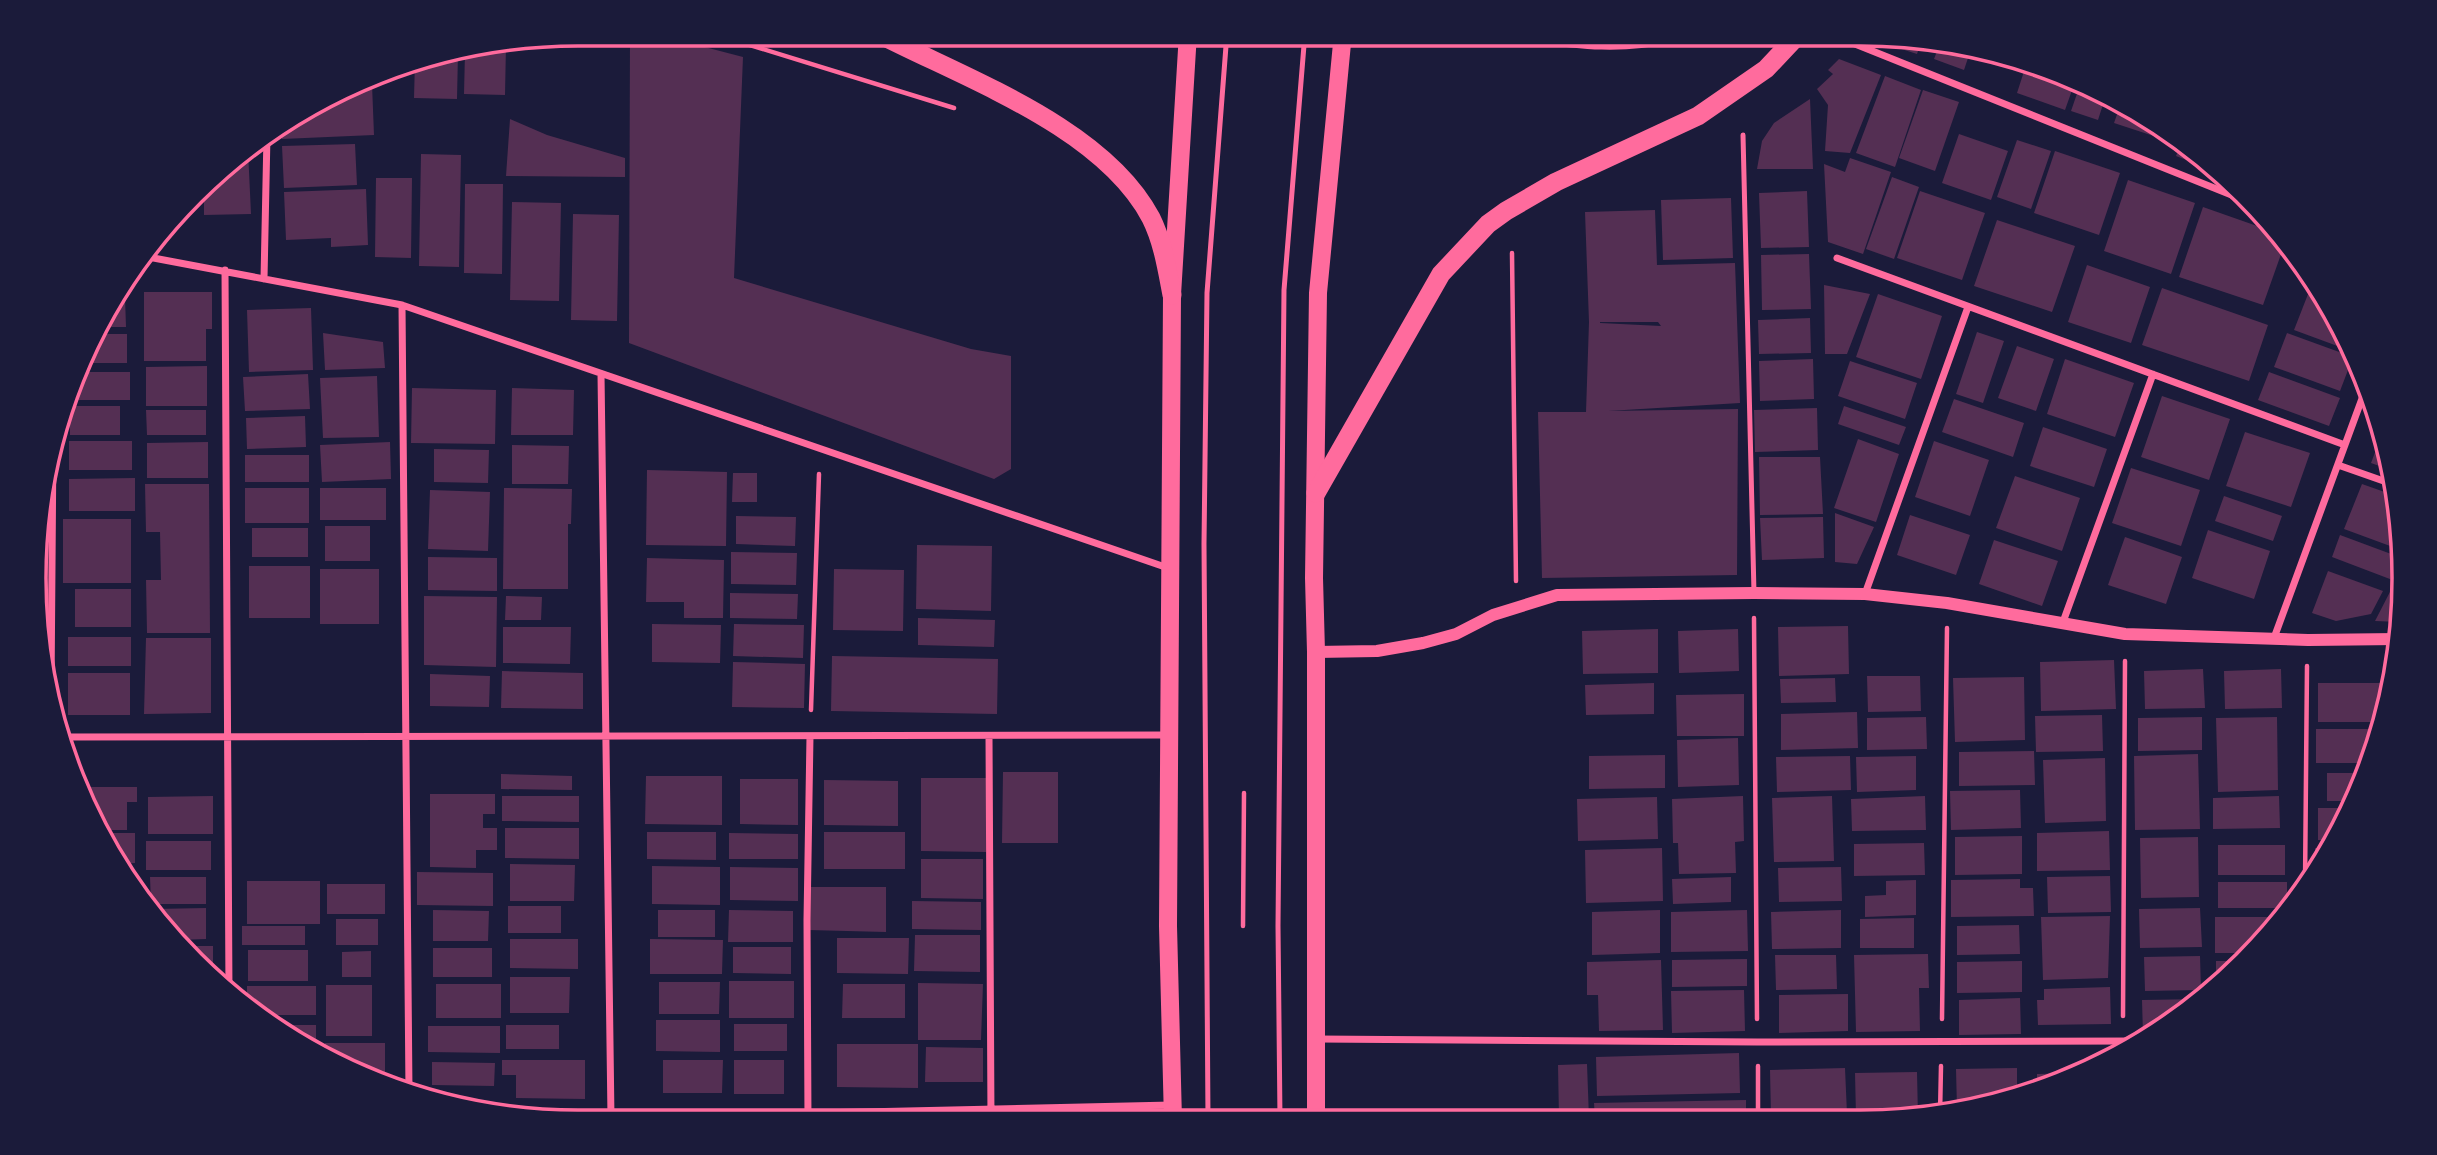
<svg xmlns="http://www.w3.org/2000/svg" width="2437" height="1155" font-family="Manrope,sans-serif">
	<style>
		.building { fill: #542f53; fill-rule: evenodd }
		.lines { fill: none; stroke-linecap: round; stroke-linejoin: round }
		.path { stroke: #ff6b9d; stroke-width: 4.5 }
		.service { stroke: #ff6b9d; stroke-width: 5 }
		.minor { stroke: #ff6b9d; stroke-width: 7 }
		.tertiary { stroke: #ff6b9d; stroke-width: 12 }
		.primary { stroke: #ff6b9d; stroke-width: 18 }
		.trunk { stroke: #ff6b9d; stroke-width: 19 }
		.rim { fill: none; stroke: #ff6b9d; stroke-width: 3.5 }
	</style>
	<rect width="100%" height="100%" fill="#1b1b3a"/>
	<path class="building" d="M630,33H651L743,57L734,278L971,349L1011,356V469L994,479L629,343Z
		M1889,36L1922,39L1917,54L1886,44Z
		M1941,41L1972,46L1964,70L1934,59Z
		M506,45L505,95L464,94L465,52Z
		M458,53L457,99L414,98L415,60Z
		M1839,59L1881,75L1850,153L1825,151L1828,105L1817,89L1833,74L1828,70Z
		M409,61V75L376,76L402,62Z
		M2027,62L2076,79L2065,110L2017,93Z
		M1885,76L1921,90L1895,167L1856,153Z
		M2081,82L2106,95L2098,120L2071,111Z
		M362,84H372L374,135L282,139V127Z
		M1923,90L1959,102L1935,171L1899,158Z
		M1810,99L1813,169H1757L1762,141L1774,123Z
		M2121,103L2162,125L2180,139L2178,144L2114,123Z
		M510,119L547,135L625,158V177L506,176Z
		M1959,134L2008,151L1991,200L1942,183Z
		M2017,140L2051,151L2031,209L1997,197Z
		M2182,141L2211,165L2209,169L2176,156Z
		M355,144L357,185L284,188L282,146Z
		M242,150H248L251,214L204,215V191Z
		M2055,151L2120,173L2099,235L2034,213Z
		M421,154L461,155L459,267L419,266Z
		M1850,158L1891,172L1863,254L1828,242L1824,164L1845,172Z
		M1892,177L1919,187L1894,259L1866,249Z
		M376,178H412L411,258L375,257Z
		M2128,180L2195,203L2171,274L2104,251Z
		M465,184H503L502,274L464,273Z
		M366,189L368,245L331,247V238L286,240L284,192Z
		M1807,191L1809,247L1761,248L1759,193Z
		M1920,191L1985,213L1962,280L1897,258Z
		M1731,198L1733,258L1663,260L1661,200Z
		M512,202L561,203L559,301L510,300Z
		M2203,207L2277,233L2285,243L2263,305L2179,277Z
		M1655,210L1657,265L1735,263L1740,403L1608,411L1738,409L1737,575L1542,578L1538,412H1586L1589,322L1585,212ZM1600,322H1658L1661,326L1600,323Z
		M573,214L619,215L617,321L571,320Z
		M1997,220L2075,246L2052,312L1974,286Z
		M1809,254L1811,309L1762,310L1761,255Z
		M2302,264L2312,275L2314,280L2299,274Z
		M2087,265L2150,287L2131,343L2068,322Z
		M1824,285L1870,294L1847,354H1825Z
		M2162,288L2268,325L2249,381L2142,345Z
		M2310,289L2322,293L2351,351L2294,330Z
		M144,292H212V329H206V361H144Z
		M1878,294L1942,316L1921,379L1856,357Z
		M113,297H125L126,327H97Z
		M311,308L313,370L249,372L247,310Z
		M1810,318L1811,353L1759,354L1758,320Z
		M1977,332L2004,341L1983,403L1956,394Z
		M323,333L383,342L385,368L325,370Z
		M2287,333L2353,357L2340,391L2274,367Z
		M93,334H127V363H78Z
		M2017,346L2054,359L2036,411L1998,398Z
		M1813,359L1814,399L1760,401L1759,361Z
		M2065,359L2134,383L2115,437L2047,414Z
		M1850,361L1917,383L1905,419L1838,396Z
		M207,366V406H146V367Z
		M74,372H130V400H69V387Z
		M2269,372L2340,398L2329,426L2258,400Z
		M308,374L310,409L245,411L243,377Z
		M377,376L379,437L323,438L320,378Z
		M412,388L496,390L495,444L411,443Z
		M512,388L574,390L573,435H511Z
		M2162,396L2230,419L2209,480L2141,457Z
		M1954,399L2024,423L2013,457L1942,432Z
		M70,406H120V435H70Z
		M1844,406L1906,427L1899,445L1838,424Z
		M1817,408L1818,450L1755,452L1754,410Z
		M146,410H206V435H147Z
		M305,416L306,447L247,449L246,418Z
		M2043,427L2107,449L2094,487L2030,466Z
		M2245,432L2310,453L2291,507L2226,486Z
		M2382,434L2391,463L2393,471L2371,463Z
		M1858,439L1899,454L1876,522L1834,508Z
		M69,441H132V470H69Z
		M1934,441L1989,460L1970,516L1915,497Z
		M208,442V478H147V443Z
		M390,442L391,479L322,482L320,445Z
		M512,445L569,446L568,484H512Z
		M434,449L489,450L488,483L434,482Z
		M245,455H309V482H245Z
		M1759,457H1820L1823,514L1760,515Z
		M2131,468L2200,490L2181,546L2112,523Z
		M647,470L727,472L726,546L646,545Z
		M733,473H757V502H732Z
		M2015,476L2080,498L2062,551L1996,528Z
		M135,478V511H69V479Z
		M145,484H209L210,633H147L146,580H161L160,532H146Z
		M2362,484L2396,496L2401,550L2344,529Z
		M245,488H309V523H245Z
		M320,488H386V520H320Z
		M504,488L572,489L571,524H568V589H503Z
		M430,490L490,492L488,551L428,549Z
		M2224,496L2282,516L2273,541L2215,521Z
		M1835,513L1874,527L1857,564L1835,562Z
		M1910,515L1970,535L1956,575L1897,555Z
		M736,516L796,517L795,546L736,544Z
		M1823,517L1824,558L1762,560L1760,518Z
		M63,519H131V583H63Z
		M325,526H370V561H325Z
		M252,528H308V557H252Z
		M2208,530L2270,551L2254,599L2192,578Z
		M2340,535L2402,558L2403,584L2332,557Z
		M2125,537L2182,557L2166,604L2108,585Z
		M1994,540L2058,561L2042,606L1979,584Z
		M917,545L992,546L991,611L916,609Z
		M731,552L797,553L796,585L731,584Z
		M428,557L497,558V591L428,590Z
		M647,558L724,560L723,618H684V602H646Z
		M249,566H310V618H249Z
		M320,569H379V624H320Z
		M834,569L904,570L903,631L833,630Z
		M2328,571L2383,591L2371,614L2336,621L2312,613Z
		M2393,586L2403,589L2399,622L2375,621Z
		M75,589H131V627H75Z
		M730,593L798,594L797,619L730,618Z
		M424,596L497,597L496,667L424,665Z
		M506,596L542,597L541,620H505Z
		M918,618L995,620L994,647L918,645Z
		M652,624L721,625L720,663L652,662Z
		M734,624L804,625L803,658L733,656Z
		M1848,626L1849,674L1779,676L1778,627Z
		M503,627H571L570,664L503,663Z
		M1658,629V673L1583,674L1582,631Z
		M1738,629L1739,671L1679,673L1678,631Z
		M68,637H131V666H68Z
		M146,638H211V713L144,714Z
		M832,656L998,659L997,714L831,711Z
		M2114,660L2116,709L2041,711L2040,662Z
		M733,662L805,664L804,708L732,707Z
		M2203,669L2205,708L2145,709L2144,671Z
		M2281,669L2282,708L2225,709L2224,671Z
		M502,671L583,673V709L501,708Z
		M68,673H130V715H68Z
		M430,674L490,676L489,707L430,706Z
		M1867,676H1920L1921,711L1868,712Z
		M2024,677L2025,740L1955,742L1953,678Z
		M1835,678L1836,702L1781,703L1780,679Z
		M1654,683V714L1586,715L1585,685Z
		M2318,683H2389V698L2382,722H2318Z
		M1744,694V736H1677L1676,695Z
		M1857,712L1858,748L1781,750V714Z
		M2102,715L2103,751L2036,752L2035,716Z
		M1926,717L1927,749L1867,750V718Z
		M2202,717V750L2138,751V718Z
		M2277,717L2278,790L2218,792L2216,718Z
		M2316,729H2380L2369,763H2316Z
		M1738,738L1739,785L1678,787L1677,740Z
		M2034,751L2035,785L1959,786V752Z
		M2198,754L2200,829L2135,830L2134,756Z
		M1665,755V788L1589,789V756Z
		M1850,756L1851,790L1777,792L1776,757Z
		M1916,756V790L1857,792L1856,757Z
		M2105,758L2106,821L2045,823L2043,760Z
		M1003,772H1058V843H1002Z
		M2327,773H2366L2354,801H2327Z
		M501,774L572,776V790L501,789Z
		M646,776H722V825L645,824Z
		M921,778H987L986,852L921,851Z
		M740,779H798V825L740,824Z
		M824,780L898,781V826L824,825Z
		M80,787H137V802H127V830H98L90,819Z
		M2020,790L2021,828L1951,830L1950,791Z
		M430,794H495V814H483V828H497V850H476V868L430,867Z
		M213,796V834H148V797Z
		M502,796H579V822L502,821Z
		M1743,796L1744,841L1735,842L1736,873L1679,874L1678,843H1673L1672,799Z
		M1832,796L1834,861L1774,862L1772,798Z
		M1925,796L1926,830L1852,831L1851,799Z
		M2279,796L2280,828L2213,829V798Z
		M1657,797L1658,839L1578,841L1577,799Z
		M2318,808H2350L2331,840H2318Z
		M505,828H579V859L505,858Z
		M2109,831L2110,870L2037,871V833Z
		M647,832H716V860L647,859Z
		M824,832H905V869H824Z
		M100,833H135V863L122,864Z
		M729,833L798,834V859H729Z
		M2022,836V874L1955,875V837Z
		M2198,837L2199,897L2141,898L2140,838Z
		M146,841H211V870H146Z
		M1924,843L1925,875L1854,876V844Z
		M2218,845H2285V875H2218Z
		M1662,848L1663,901L1586,903L1585,850Z
		M2315,848H2327L2315,867Z
		M921,859H983V899L921,898Z
		M510,864L575,865L574,901H510Z
		M652,866L720,867V905L652,904Z
		M730,867L798,868V901L730,900Z
		M1841,867L1842,901L1779,902L1778,868Z
		M417,872L493,873V906L417,905Z
		M2110,876L2111,912L2048,913L2047,877Z
		M150,877H206V904H151Z
		M1731,877V902L1673,904L1672,879Z
		M2020,879V888H2033L2034,916L1951,917V880Z
		M1916,880V915L1865,917V896L1886,895V881Z
		M247,881H320V924H247Z
		M2218,882H2287V908H2218Z
		M327,884H385V914H327Z
		M808,887H886V932L808,930Z
		M912,901L981,902V930L912,929Z
		M508,906H561V933H508Z
		M206,908V939L177,940L154,909Z
		M2200,908L2202,947L2140,948L2139,909Z
		M433,910L489,911L488,941H433Z
		M658,910H715V937H658Z
		M729,910L793,911V942H728Z
		M1660,910V953L1592,955V912Z
		M1747,910L1748,951L1671,952V912Z
		M1841,910V948L1772,949L1771,912Z
		M2110,916L2108,978L2043,980L2041,917Z
		M2215,917H2283L2248,953H2215Z
		M1914,918V948H1860V919Z
		M336,919H378V945H336Z
		M2019,925L2020,954L1957,955V926Z
		M242,926H305V945H242Z
		M915,935H980V972L914,971Z
		M837,938H909L908,974L837,973Z
		M510,939H578V969L510,968Z
		M650,939L723,940L722,974H650Z
		M181,946H213V979L193,963Z
		M733,947H791V974L733,973Z
		M433,948H492V977H433Z
		M248,950H308V981H248Z
		M371,951V977H342V952Z
		M1928,954L1929,988H1919L1920,1031L1856,1032L1854,955Z
		M1775,955H1836L1837,989L1776,990Z
		M2200,956L2201,990L2145,991L2144,957Z
		M1747,959V986L1672,987V960Z
		M1661,960L1663,1030L1599,1031L1598,995H1587V962Z
		M2022,961V992L1957,993V962Z
		M2216,961H2239L2216,984Z
		M510,977H570L569,1013H510Z
		M729,981H794V1018H729Z
		M659,982H720L719,1014H659Z
		M918,983L983,984L981,1040H918Z
		M436,984H501V1018H436Z
		M843,984H905V1018H842Z
		M326,985H372V1036H326Z
		M247,986H316V1015H257L247,1007Z
		M2110,987L2111,1024L2038,1025L2037,1000H2044V989Z
		M1744,990L1745,1031L1672,1033L1671,991Z
		M1848,994V1031L1779,1033V995Z
		M2020,998L2021,1034L1959,1035V1000Z
		M2201,999L2191,1009L2143,1035L2142,1000Z
		M656,1020H720V1052L656,1051Z
		M734,1024H787V1051H734Z
		M269,1025H316V1052L275,1030Z
		M506,1025H559V1049H506Z
		M428,1026H500V1053L428,1052Z
		M325,1043H385V1085L369,1080L325,1056Z
		M837,1044H918V1088L837,1087Z
		M926,1047L983,1048V1082H925Z
		M1739,1053L1740,1093L1597,1096L1596,1057Z
		M502,1060H585V1099L516,1098V1075H502Z
		M663,1060H723L722,1093H663Z
		M734,1060H784V1094H734Z
		M432,1062L495,1063L494,1086L432,1085Z
		M1587,1064L1589,1118H1559L1558,1065Z
		M1845,1068L1847,1114L1771,1116L1770,1070Z
		M2017,1068V1094L1957,1109L1956,1069Z
		M1917,1072L1918,1117H1856L1855,1073Z
		M2080,1073L2068,1080L2037,1089V1074Z
		M1746,1100V1118H1595L1594,1103Z"/>
	<g class="lines">
		<path class="path" d="M711,33L954,108
			M1512,253L1516,581
			M1754,618L1757,1019
			M811,710L819,474
			M2305,885L2307,666
			M1243,926L1244,793
			M2123,1016L2125,661
			M1942,1019L1947,628
			M1758,1066V1118
			M1940,1115L1941,1066"/>
		<path class="service" d="M1743,135L1754,593
			M1280,1119L1278,926L1284,290L1305,33
			M1208,1120L1204,544L1207,293L1227,33"/>
		<path class="minor" d="M1850,42L2254,204
			M143,256L402,305L1168,568
			M1837,258L2345,445
			M225,270L229,993
			M264,279L267,135
			M402,305L409,1092
			M601,374L611,1118
			M2338,465L2395,485
			M1865,594L1968,307
			M2063,622L2153,374
			M2274,638L2367,385
			M51,692L53,440
			M989,736L991,1120
			M65,737L1169,735
			M1318,1039L1757,1042L2136,1041
			M553,1119L1172,1105
			M808,1121L807,920L810,736"/>
		<path class="tertiary" d="M1316,652L1377,651L1423,643L1456,634L1493,615L1557,595L1754,593L1865,594L1947,603L2125,634L2308,640L2398,639"/>
		<path class="primary" d="M1316,1119V652L1314,578L1318,293L1343,33
			M1173,1120L1168,926L1172,295L1188,33"/>
		<path class="trunk" d="M877,33C966,79 1103,127 1151,218C1163,242 1167,269 1172,295
			M1534,33C1580,40 1624,45 1669,33
			M1316,493L1441,274L1488,224L1506,211L1556,182L1698,116L1766,69L1800,33"/>
	</g>
	<path d="M0 0H2437V1155H0ZM578 46H1860A532 532 0 0 1 2392 578V578A532 532 0 0 1 1860 1110H578A532 532 0 0 1 46 578V578A532 532 0 0 1 578 46Z" fill="#1b1b3a" fill-rule="evenodd"/>
	<path class="rim" d="M578 46H1860A532 532 0 0 1 2392 578V578A532 532 0 0 1 1860 1110H578A532 532 0 0 1 46 578V578A532 532 0 0 1 578 46Z"/>
</svg>
